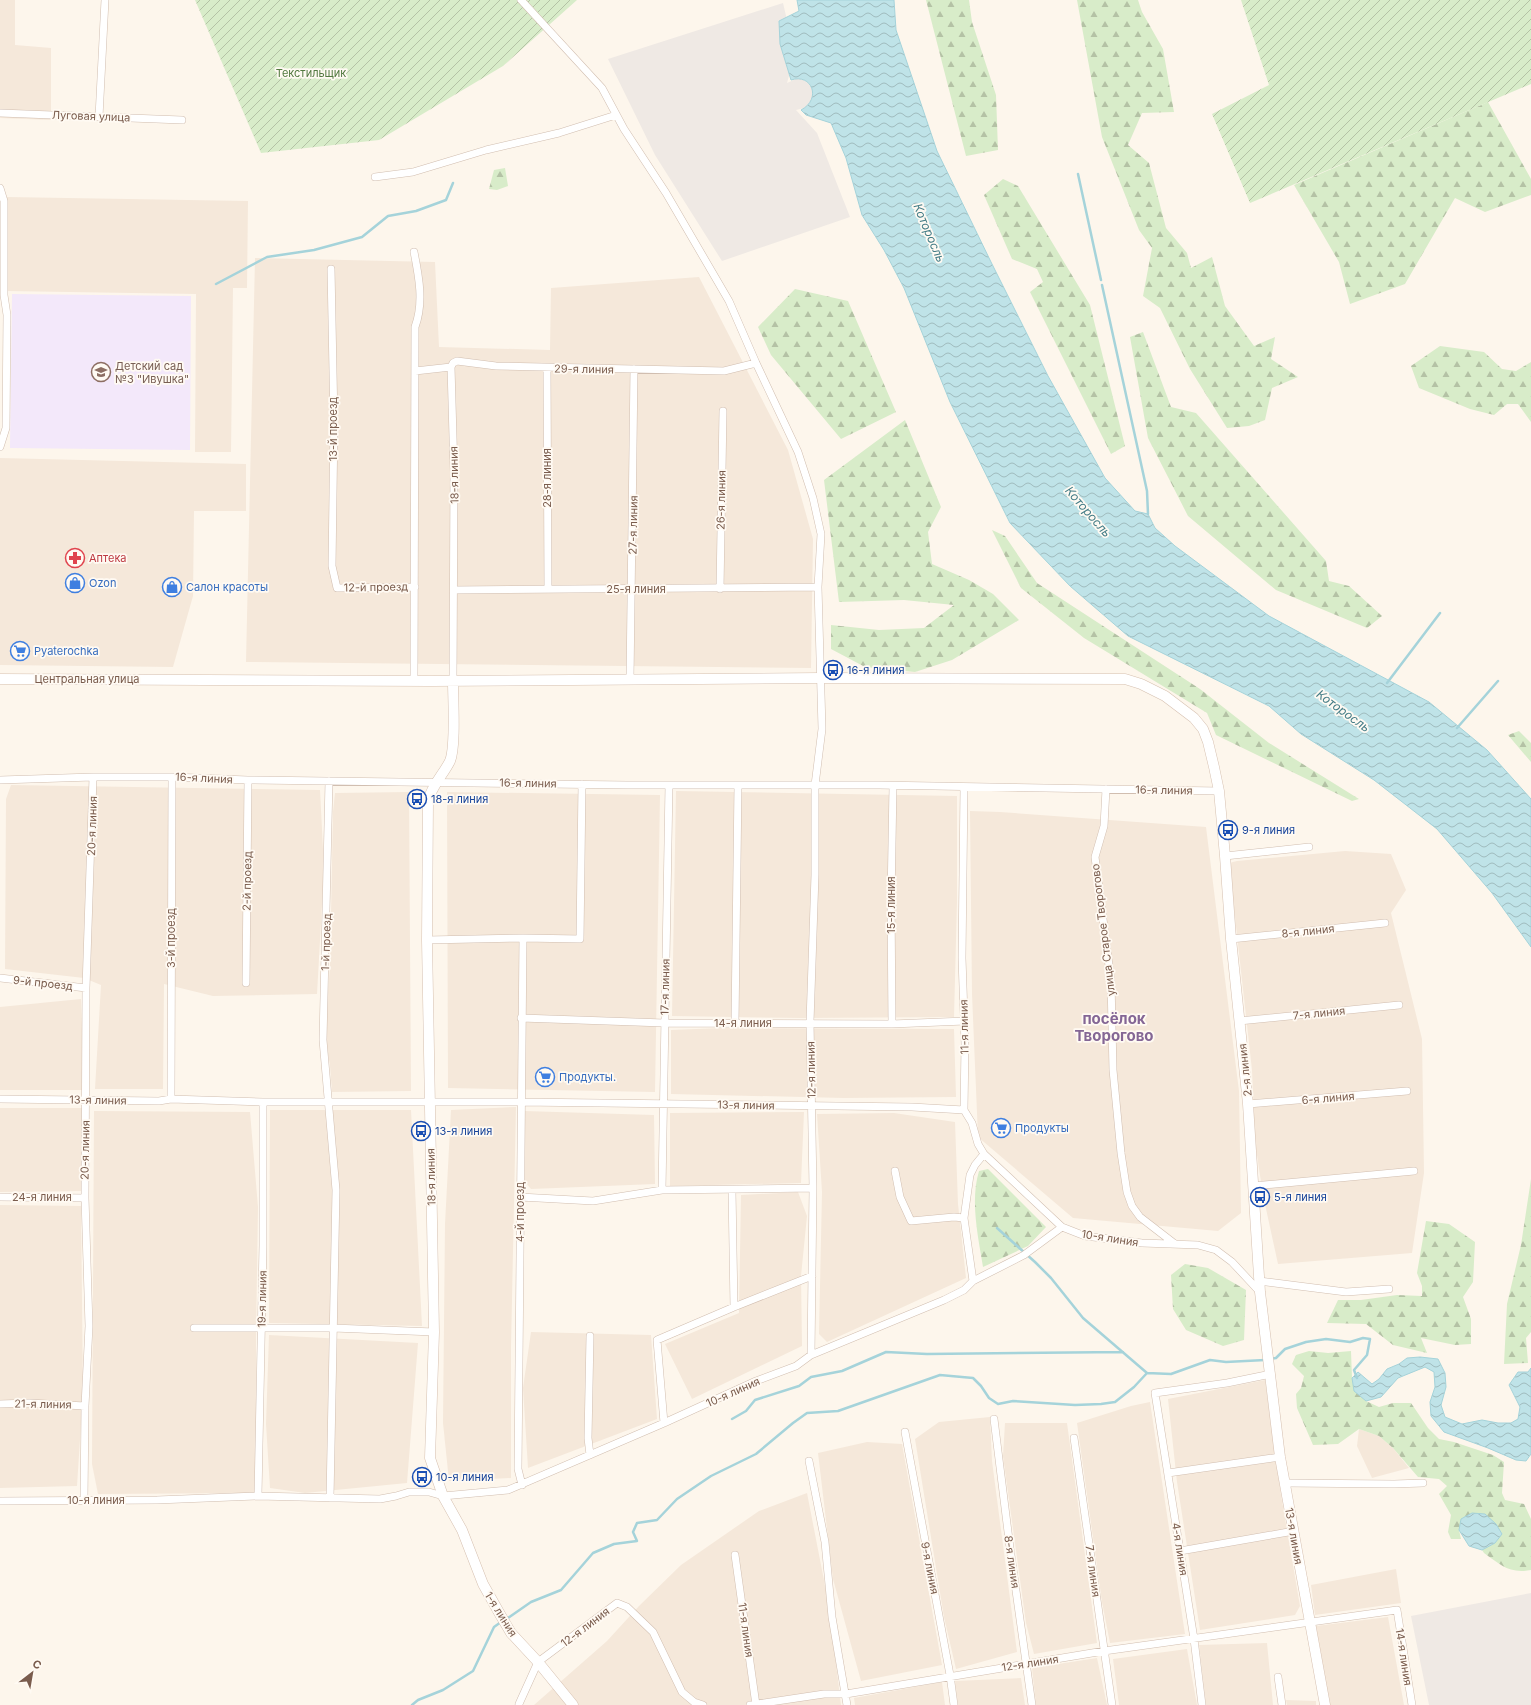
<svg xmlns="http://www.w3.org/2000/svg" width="1531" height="1705" font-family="Inter,sans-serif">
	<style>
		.residential { fill: #f5e8da }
		.industrial { fill: #efe9e4 }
		.education { fill: #f3e8fa }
		.forest { fill: url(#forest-firs) }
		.garden { fill: url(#garden-furrows) }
		.water { fill: url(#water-waves); stroke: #a5d3da }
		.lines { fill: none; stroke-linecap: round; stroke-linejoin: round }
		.stream { stroke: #a5d3da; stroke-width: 2.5 }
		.street-casing { stroke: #d1beb0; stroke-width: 8 }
		.secondary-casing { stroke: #d6c0b0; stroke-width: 11 }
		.street { stroke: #fff; stroke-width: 7 }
		.secondary { stroke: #fff; stroke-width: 10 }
		.labels { text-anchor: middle; stroke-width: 3.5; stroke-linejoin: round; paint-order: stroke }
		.park-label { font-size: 11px; fill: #537a41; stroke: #fffaf3 }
		.street-label { font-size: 11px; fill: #7a5c4d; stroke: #fffaf3 }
		.education-label { font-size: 11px; fill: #785e54; stroke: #fffaf3; text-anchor: start }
		.health-label { font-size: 11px; fill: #be3a42; stroke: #fffaf3; text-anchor: start }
		.shop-label { font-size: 11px; fill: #366cbe; stroke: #fffaf3; text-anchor: start }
		.transit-label { font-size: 11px; fill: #164399; stroke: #fffaf3; text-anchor: start }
		.water-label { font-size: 12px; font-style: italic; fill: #437c86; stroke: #fffaf3 }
		.district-label { font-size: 15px; font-weight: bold; fill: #846695; stroke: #fffaf3 }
	</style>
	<defs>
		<pattern id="forest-firs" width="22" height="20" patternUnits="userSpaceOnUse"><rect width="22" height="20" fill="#d8ecc9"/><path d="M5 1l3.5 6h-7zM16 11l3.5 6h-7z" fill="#b4c2a5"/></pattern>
		<pattern id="garden-furrows" width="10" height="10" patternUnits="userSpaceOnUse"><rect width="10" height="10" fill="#d8ecc9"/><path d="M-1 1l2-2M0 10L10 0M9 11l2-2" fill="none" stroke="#b4c2a5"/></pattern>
		<pattern id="water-waves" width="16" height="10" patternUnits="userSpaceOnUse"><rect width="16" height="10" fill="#bfe3e8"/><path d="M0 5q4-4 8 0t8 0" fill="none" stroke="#a0bbbe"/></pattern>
	</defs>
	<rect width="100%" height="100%" fill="#fdf6ec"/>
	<path class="residential" d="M0,0H15V45L51,48V120L0,118Z
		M7,197L248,201L247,288H233L231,452H195L196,294L6,291Z
		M255,258L435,262L439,347L550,350L551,288L699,277L788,450L813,539L811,668L246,662Z
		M0,458L246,464V511H194L193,596L173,667L0,665Z
		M11,785L320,790L324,869L317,994L213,996L164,984L163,1089H95L101,985L84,978L5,969L6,799Z
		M676,791L957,796V902L954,1017L802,1018L672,1016Z
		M409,792L411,1091L332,1092L330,1066L325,1034L330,965L333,812L335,793Z
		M447,792L660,795L655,1092L448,1088Z
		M970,811L1000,812L1206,827L1239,1091L1241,1213L1218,1231L1073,1218L978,1137L972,994Z
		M1345,851L1391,854L1406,890L1391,913L1422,1039L1424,1173L1412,1253L1278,1264L1263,1195L1255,1142L1252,1070L1229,863L1237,861Z
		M81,999L84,1090H0V1007Z
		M722,1028L954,1029L956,1097L844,1098L671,1094V1030Z
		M516,1107L511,1347V1478L449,1481L443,1423L445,1224L451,1110Z
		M0,1108H83L82,1191L0,1192Z
		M270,1110H411L422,1326L269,1323Z
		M94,1111L250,1112L258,1207L256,1338L257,1493L98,1494L92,1464Z
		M524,1111L654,1115L655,1184L531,1189L525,1182Z
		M804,1112L801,1183L670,1186V1113Z
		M894,1113L955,1122L958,1204L966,1278L827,1342L819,1334L822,1192L817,1114Z
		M798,1192L807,1216L801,1276L802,1346L692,1399L665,1344L739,1313L741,1195Z
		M0,1205L81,1206L83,1393L77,1486L0,1488Z
		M531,1332L651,1335L657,1419L528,1468L523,1388Z
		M269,1335L418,1343L407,1483L305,1493L270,1488L266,1424Z
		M1265,1380L1281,1495L1300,1606L1295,1615L1200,1630L1177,1482L1168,1399Z
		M1150,1402L1185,1634L1110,1643L1102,1602L1077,1423L1131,1406Z
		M990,1417L992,1461L1017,1652L956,1669L944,1617L915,1439L939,1422Z
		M1005,1423H1067L1097,1643L1034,1654L1026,1623L1003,1456Z
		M1359,1429L1379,1436L1393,1448L1409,1468L1372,1478L1357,1446Z
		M867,1442L902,1444L942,1665L861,1681L833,1579L818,1453Z
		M807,1493L829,1606L841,1705H534L607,1641L639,1606L681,1565L759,1511Z
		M1396,1569L1401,1603L1315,1615L1311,1585Z
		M1388,1617L1404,1705H1330L1316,1626Z
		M1267,1643L1273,1705H1206L1199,1645Z
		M1187,1649L1197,1705H1119L1113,1659Z
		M1097,1658L1107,1705H1036L1032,1668Z
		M1021,1678L1025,1705H958L955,1681Z
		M942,1682L945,1705H855L854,1698Z
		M1286,1700L1316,1701V1705H1287Z"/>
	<path class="industrial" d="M783,3L795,54L787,83L796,79H802L808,83L812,88L813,95L812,102L808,107L796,110L817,133L850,217L722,261L655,155L608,59Z
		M1531,1593V1705H1429L1411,1616Z"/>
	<path class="education" d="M12,294L191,296L190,450L10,448Z"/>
	<path class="forest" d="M926,0H969L972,22L996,95L998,150L966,156Z
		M1077,0H1138L1142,12L1163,49L1174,112L1142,113L1128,145L1149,163L1166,228L1187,253L1191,268L1212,257L1225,306L1254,346L1275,337L1271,359L1298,377L1272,388L1265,420L1249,426L1227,428L1190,369L1160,308L1143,296L1152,248L1139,230L1102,137Z
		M1488,102L1531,179V195L1485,212L1455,198L1405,284L1350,304L1339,262L1294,185Z
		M505,168L508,186L497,190L489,189L494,170Z
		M1003,179L1018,186L1090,305L1125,446L1111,454L1030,292L1043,282L1037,269L1012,259L984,195Z
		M795,289L848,301L896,412L841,439L771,355L758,327Z
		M1143,332L1171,407L1196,413L1326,561L1329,581L1349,586L1382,616L1367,628L1276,590L1188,516L1148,438L1130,337Z
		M1440,346L1484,352L1502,369L1516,371L1531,362V422L1518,404H1507L1494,415L1470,409L1419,388L1411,366Z
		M905,420L941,507L928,532L932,564L969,580L993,594L1019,620L952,660L915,672L865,667L831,649V625L879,630L924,628L954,605L904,600L839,602L824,480Z
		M992,530L1005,536L1037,583L1200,689L1269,743L1359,799L1352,801L1216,735L1207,713L1084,638L1021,588Z
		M1519,731L1531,743V762L1508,735Z
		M988,1169L1046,1227L1028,1246L983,1267C978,1236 970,1201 979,1171Z
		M1531,1179V1332L1526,1338L1528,1363L1504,1364L1507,1304L1521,1245Z
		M1426,1221L1449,1224L1475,1242L1473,1282L1463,1297L1471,1319V1344L1455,1345L1421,1338L1427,1353L1393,1345L1366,1324L1327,1323L1338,1300H1361L1397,1295L1422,1296V1286L1417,1273Z
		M1185,1264L1208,1268L1246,1290L1244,1340L1223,1346L1186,1330L1173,1309L1171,1275Z
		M1309,1351L1328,1353L1351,1351L1352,1378L1366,1401L1379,1407L1393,1403H1411L1428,1428L1439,1439L1454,1442L1493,1455L1504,1462L1502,1493L1505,1500L1524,1504L1531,1519V1570C1509,1574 1501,1565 1484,1553L1482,1550L1495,1543L1459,1530L1461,1539H1451L1448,1532L1451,1515L1439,1494L1447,1486L1439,1479L1418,1477L1393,1448L1379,1436L1359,1429L1338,1444L1313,1445L1297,1408L1296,1394L1301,1388L1304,1376L1292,1364L1296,1355Z"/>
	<path class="garden" d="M195,0H577L503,66L379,140L261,153Z
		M1241,0H1531V84L1250,203L1212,114L1269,85Z"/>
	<path class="water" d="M797,0H894L896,30L937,151L991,262L1048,376L1105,478L1135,511L1148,514L1155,528L1175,546L1269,616L1429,702L1487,750L1531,799V947L1492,893L1437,829L1374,780L1301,734L1269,706L1128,636L1070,586L1010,523L950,402L904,288L884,250L862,215L846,158L831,123L806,115L801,110C822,99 812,73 791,80L780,44L779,21L799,11Z
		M1420,1357L1438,1359L1445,1373L1446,1387L1441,1405L1445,1417L1462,1424L1482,1420L1498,1423H1511L1518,1419L1520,1407L1509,1385L1518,1372H1528L1531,1368V1454L1526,1461L1516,1460L1488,1448L1444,1432L1431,1416L1430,1402L1435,1387L1434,1372L1425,1367L1398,1378L1381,1397L1366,1401L1354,1391L1352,1378L1358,1372L1372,1384L1379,1379L1387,1369L1399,1364L1407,1358Z
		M1472,1513L1485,1514L1496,1524L1502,1534L1495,1543L1482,1550L1469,1546L1459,1530L1461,1519Z"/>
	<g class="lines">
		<path class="stream" d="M1078,174L1101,280
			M216,284L267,257L314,250L362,237L388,216L416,211L446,200L453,183
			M1102,285L1147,491L1148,514
			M1387,683L1440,613
			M1457,728L1498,681
			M997,1228L1035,1262L1051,1278L1083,1318L1147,1373
			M1270,1359L1276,1358L1285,1349L1306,1342L1326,1339L1350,1342L1363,1338L1370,1339L1367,1355L1354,1370L1357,1378
			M732,1419L746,1411L755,1400L799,1386L811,1377L842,1371L886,1352L927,1354L1123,1352
			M505,1620L531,1602L561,1590L593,1553L614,1544L637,1541L633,1532L637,1523L657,1520L677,1499L711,1476L756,1454L793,1423L807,1413L838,1411L940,1375L973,1378L981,1386L989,1398L998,1404L1013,1401L1075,1405L1101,1404L1115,1402L1134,1387L1147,1373L1171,1374L1210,1360L1226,1362L1265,1360
			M412,1705L418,1700L443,1690L473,1671L494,1627L501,1622"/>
		<defs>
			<path id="street" d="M521,0L602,88L624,129L666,193L729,301L756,363L798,452L813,498L821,534L818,587L822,729L815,785V875L810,1022L813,1188L811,1355
				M0,113L182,120
				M99,117L105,0
				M375,177L413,172L486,150L559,133L616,115
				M0,188L4,201V295L7,315L6,428L0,447
				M331,269L334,423L332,566L337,588L415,587
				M451,367L454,472L453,681
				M547,368L548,589
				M415,371L451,367L453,363L457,361L496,366L724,371L756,363
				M720,589L723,411
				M454,590L818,587
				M630,680L634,369
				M414,681L415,327C424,303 419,277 414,252
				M0,780L93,777H172L248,780L627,785H879L1219,791
				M329,781L323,1040L336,1190L330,1498
				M964,788L962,958L965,1044L964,1110L972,1123L978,1144L984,1154L1062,1227
				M1106,789L1104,826L1095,857L1111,981L1113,1070L1121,1153L1127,1192L1132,1206L1140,1217L1175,1244
				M1225,856L1309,847
				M1231,939L1385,923
				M427,940L523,938L580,939L582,784
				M0,978L86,988
				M246,983L248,780
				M521,1018L664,1023L892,1024L965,1021
				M1239,1021L1399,1005
				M735,1023L738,785
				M892,1024L891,900L893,786
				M0,1099L159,1101L171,1099L263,1102H520L912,1107L964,1110
				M171,1099L172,777
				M1248,1104L1407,1091
				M895,1171L900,1197L911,1221L954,1217L964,1218
				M1253,1186L1414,1171
				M662,1190L669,785
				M732,1190L734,1307
				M0,1197L85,1198
				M520,1197L593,1201L662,1190L813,1188
				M973,1281L964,1218L970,1175L975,1165L984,1154
				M1259,1281L1346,1292L1389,1289
				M194,1328H333L434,1332
				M590,1336L588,1438L590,1455
				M0,1404L29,1403L85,1406
				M994,1419L1010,1548L1032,1705
				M664,1423L657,1340L734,1307L812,1276
				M905,1432L950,1675L954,1705
				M1074,1438L1112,1705
				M809,1461L825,1542L832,1617L847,1705
				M1168,1473L1280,1457
				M1285,1483L1394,1484L1423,1483
				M522,1485L518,1469L523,938
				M258,1496L263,1245V1102
				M84,1500L85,1406L89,1326L85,1198L86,988L93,777
				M0,1501L157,1500L258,1496L380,1499L396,1496L409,1492H429L443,1496L508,1490L664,1423L756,1381L796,1366L811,1355L944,1300L964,1290L973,1281L1024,1255L1062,1227L1085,1236L1142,1243L1198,1245L1216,1250L1232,1262L1260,1292
				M1180,1551L1294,1531
				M735,1555L756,1705
				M1278,1677L1282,1705
				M519,1704L538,1662L617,1603L627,1607L653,1632L682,1692L694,1702L703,1705
				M750,1705L824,1694H846L1104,1651L1397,1610L1412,1705
				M1202,1705L1194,1639L1155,1393L1227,1383L1271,1374"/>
			<path id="secondary" d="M0,679L431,681L821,678L1125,679L1141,684L1165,696L1194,718L1203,729L1208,742L1214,767L1219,791L1225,856L1231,939L1248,1104L1260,1292L1280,1457L1325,1705
				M453,681C453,699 456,747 450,761C443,775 432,785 428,801L427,940L434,1332L430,1458L443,1496L462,1530L483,1584L501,1616L511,1633L538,1662L573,1705"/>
		</defs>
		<use href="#street" class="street-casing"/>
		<use href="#secondary" class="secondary-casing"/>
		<use href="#street" class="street"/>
		<use href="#secondary" class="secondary"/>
	</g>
	<defs>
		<symbol id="school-ring" viewBox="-11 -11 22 22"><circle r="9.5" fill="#fffaf3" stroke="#8d6e63" stroke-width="1.5"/><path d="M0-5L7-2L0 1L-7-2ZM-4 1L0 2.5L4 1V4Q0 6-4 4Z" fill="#8d6e63"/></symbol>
		<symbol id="pharmacy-ring" viewBox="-11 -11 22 22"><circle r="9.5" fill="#fffaf3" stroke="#e0444e" stroke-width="1.5"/><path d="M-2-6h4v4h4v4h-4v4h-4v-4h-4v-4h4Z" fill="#e0444e"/></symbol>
		<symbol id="shop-ring" viewBox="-11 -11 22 22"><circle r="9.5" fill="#fffaf3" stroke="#3f7fe0" stroke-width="1.5"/><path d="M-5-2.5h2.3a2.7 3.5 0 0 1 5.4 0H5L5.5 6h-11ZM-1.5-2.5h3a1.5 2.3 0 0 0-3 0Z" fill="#3f7fe0"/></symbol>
		<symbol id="supermarket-ring" viewBox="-11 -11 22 22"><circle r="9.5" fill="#fffaf3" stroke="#3f7fe0" stroke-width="1.5"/><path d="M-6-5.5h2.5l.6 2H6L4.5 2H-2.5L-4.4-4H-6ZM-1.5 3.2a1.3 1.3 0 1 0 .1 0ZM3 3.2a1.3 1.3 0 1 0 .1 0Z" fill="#3f7fe0"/></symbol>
		<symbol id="bus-ring" viewBox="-11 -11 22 22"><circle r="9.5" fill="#fffaf3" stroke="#1a4fb4" stroke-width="1.5"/><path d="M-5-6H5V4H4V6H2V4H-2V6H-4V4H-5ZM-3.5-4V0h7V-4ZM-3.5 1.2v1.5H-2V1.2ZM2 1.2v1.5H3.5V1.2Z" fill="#1a4fb4"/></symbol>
	</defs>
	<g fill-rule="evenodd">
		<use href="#school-ring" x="90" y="361" width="22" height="22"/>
		<use href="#pharmacy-ring" x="64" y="547" width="22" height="22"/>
		<use href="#shop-ring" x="64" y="572" width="22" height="22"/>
		<use href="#shop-ring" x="161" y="576" width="22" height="22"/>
		<use href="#supermarket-ring" x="9" y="640" width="22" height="22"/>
		<use href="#bus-ring" x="822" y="659" width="22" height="22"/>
		<use href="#bus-ring" x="406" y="788" width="22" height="22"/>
		<use href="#bus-ring" x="1217" y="819" width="22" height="22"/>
		<use href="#supermarket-ring" x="534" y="1066" width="22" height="22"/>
		<use href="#supermarket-ring" x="990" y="1117" width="22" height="22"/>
		<use href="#bus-ring" x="410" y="1120" width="22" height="22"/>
		<use href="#bus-ring" x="1249" y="1186" width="22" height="22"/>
		<use href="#bus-ring" x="411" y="1466" width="22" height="22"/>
	</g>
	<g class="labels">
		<g class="park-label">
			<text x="311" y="77">Текстильщик</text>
		</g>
		<g class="street-label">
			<text transform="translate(91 116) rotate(2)" y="4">Луговая улица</text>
			<text transform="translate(584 369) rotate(1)" y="4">29-я линия</text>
			<text transform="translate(333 429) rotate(-90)" y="4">13-й проезд</text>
			<text transform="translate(454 475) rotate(-91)" y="4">18-я линия</text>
			<text transform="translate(547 478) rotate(-90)" y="4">28-я линия</text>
			<text transform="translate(721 500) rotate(-89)" y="4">26-я линия</text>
			<text transform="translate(633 525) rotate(-89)" y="4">27-я линия</text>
			<text transform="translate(376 587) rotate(-1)" y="4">12-й проезд</text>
			<text x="636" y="593">25-я линия</text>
			<text x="87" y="683">Центральная улица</text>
			<text transform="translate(204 778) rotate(3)" y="4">16-я линия</text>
			<text transform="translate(528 783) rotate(1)" y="4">16-я линия</text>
			<text transform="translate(1164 790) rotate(1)" y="4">16-я линия</text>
			<text transform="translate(92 826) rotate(-88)" y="4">20-я линия</text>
			<text transform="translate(247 881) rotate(-89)" y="4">2-й проезд</text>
			<text transform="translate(891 905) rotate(-90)" y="4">15-я линия</text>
			<text transform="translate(1103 930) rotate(-97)" y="4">улица Старое Творогово</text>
			<text transform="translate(1308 931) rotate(-6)" y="4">8-я линия</text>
			<text transform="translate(171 938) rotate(-90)" y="4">3-й проезд</text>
			<text transform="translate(326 942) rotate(-88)" y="4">1-й проезд</text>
			<text transform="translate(43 983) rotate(6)" y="4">9-й проезд</text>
			<text transform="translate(665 987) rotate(-89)" y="4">17-я линия</text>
			<text transform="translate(1319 1013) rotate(-6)" y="4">7-я линия</text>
			<text x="743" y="1027">14-я линия</text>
			<text transform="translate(964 1027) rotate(-91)" y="4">11-я линия</text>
			<text transform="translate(811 1070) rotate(-91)" y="4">12-я линия</text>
			<text transform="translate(1245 1070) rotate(-96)" y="4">2-я линия</text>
			<text transform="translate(1328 1098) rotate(-5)" y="4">6-я линия</text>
			<text transform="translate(98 1100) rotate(1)" y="4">13-я линия</text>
			<text transform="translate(746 1105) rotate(1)" y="4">13-я линия</text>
			<text transform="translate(85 1150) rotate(-89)" y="4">20-я линия</text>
			<text transform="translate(431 1177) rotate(-91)" y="4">18-я линия</text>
			<text x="42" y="1201">24-я линия</text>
			<text transform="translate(520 1212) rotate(-90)" y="4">4-й проезд</text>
			<text transform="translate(1110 1238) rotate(9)" y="4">10-я линия</text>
			<text transform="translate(262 1299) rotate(-89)" y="4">19-я линия</text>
			<text transform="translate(733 1392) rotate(-24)" y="4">10-я линия</text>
			<text transform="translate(43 1404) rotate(1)" y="4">21-я линия</text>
			<text x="96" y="1504">10-я линия</text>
			<text transform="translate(1294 1536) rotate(80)" y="4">13-я линия</text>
			<text transform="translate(1180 1549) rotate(81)" y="4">4-я линия</text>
			<text transform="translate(1012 1562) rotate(82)" y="4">8-я линия</text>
			<text transform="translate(930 1568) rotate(79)" y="4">9-я линия</text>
			<text transform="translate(1093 1571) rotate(82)" y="4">7-я линия</text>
			<text transform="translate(501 1614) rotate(58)" y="4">1-я линия</text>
			<text transform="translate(585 1627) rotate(-37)" y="4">12-я линия</text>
			<text transform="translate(746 1630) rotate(82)" y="4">11-я линия</text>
			<text transform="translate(1404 1657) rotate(81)" y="4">14-я линия</text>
			<text transform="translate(1030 1663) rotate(-9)" y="4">12-я линия</text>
		</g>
		<g class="education-label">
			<text x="115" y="370">Детский сад<tspan x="115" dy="13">№3 "Ивушка"</tspan></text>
		</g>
		<g class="health-label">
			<text x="89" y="562">Аптека</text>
		</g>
		<g class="shop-label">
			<text x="89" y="587">Ozon</text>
			<text x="186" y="591">Салон красоты</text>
			<text x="34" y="655">Pyaterochka</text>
			<text x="559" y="1081">Продукты.</text>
			<text x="1015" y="1132">Продукты</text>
		</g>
		<g class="transit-label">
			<text x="847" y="674">16-я линия</text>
			<text x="431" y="803">18-я линия</text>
			<text x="1242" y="834">9-я линия</text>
			<text x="435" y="1135">13-я линия</text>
			<text x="1274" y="1201">5-я линия</text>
			<text x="436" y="1481">10-я линия</text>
		</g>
		<g class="water-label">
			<text transform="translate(929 233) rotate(67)" y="4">Которосль</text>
			<text transform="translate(1088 512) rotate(49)" y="4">Которосль</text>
			<text transform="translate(1343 711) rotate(36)" y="4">Которосль</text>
		</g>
		<g class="district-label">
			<text x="1114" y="1024">посёлок<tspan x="1114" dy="17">Творогово</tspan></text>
		</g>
	</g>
	<g transform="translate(32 1673) rotate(31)" stroke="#fffaf3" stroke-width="3" paint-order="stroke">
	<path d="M0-3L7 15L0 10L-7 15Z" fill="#7a5c4d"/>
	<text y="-6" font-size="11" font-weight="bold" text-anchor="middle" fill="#7a5c4d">С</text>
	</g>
</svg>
